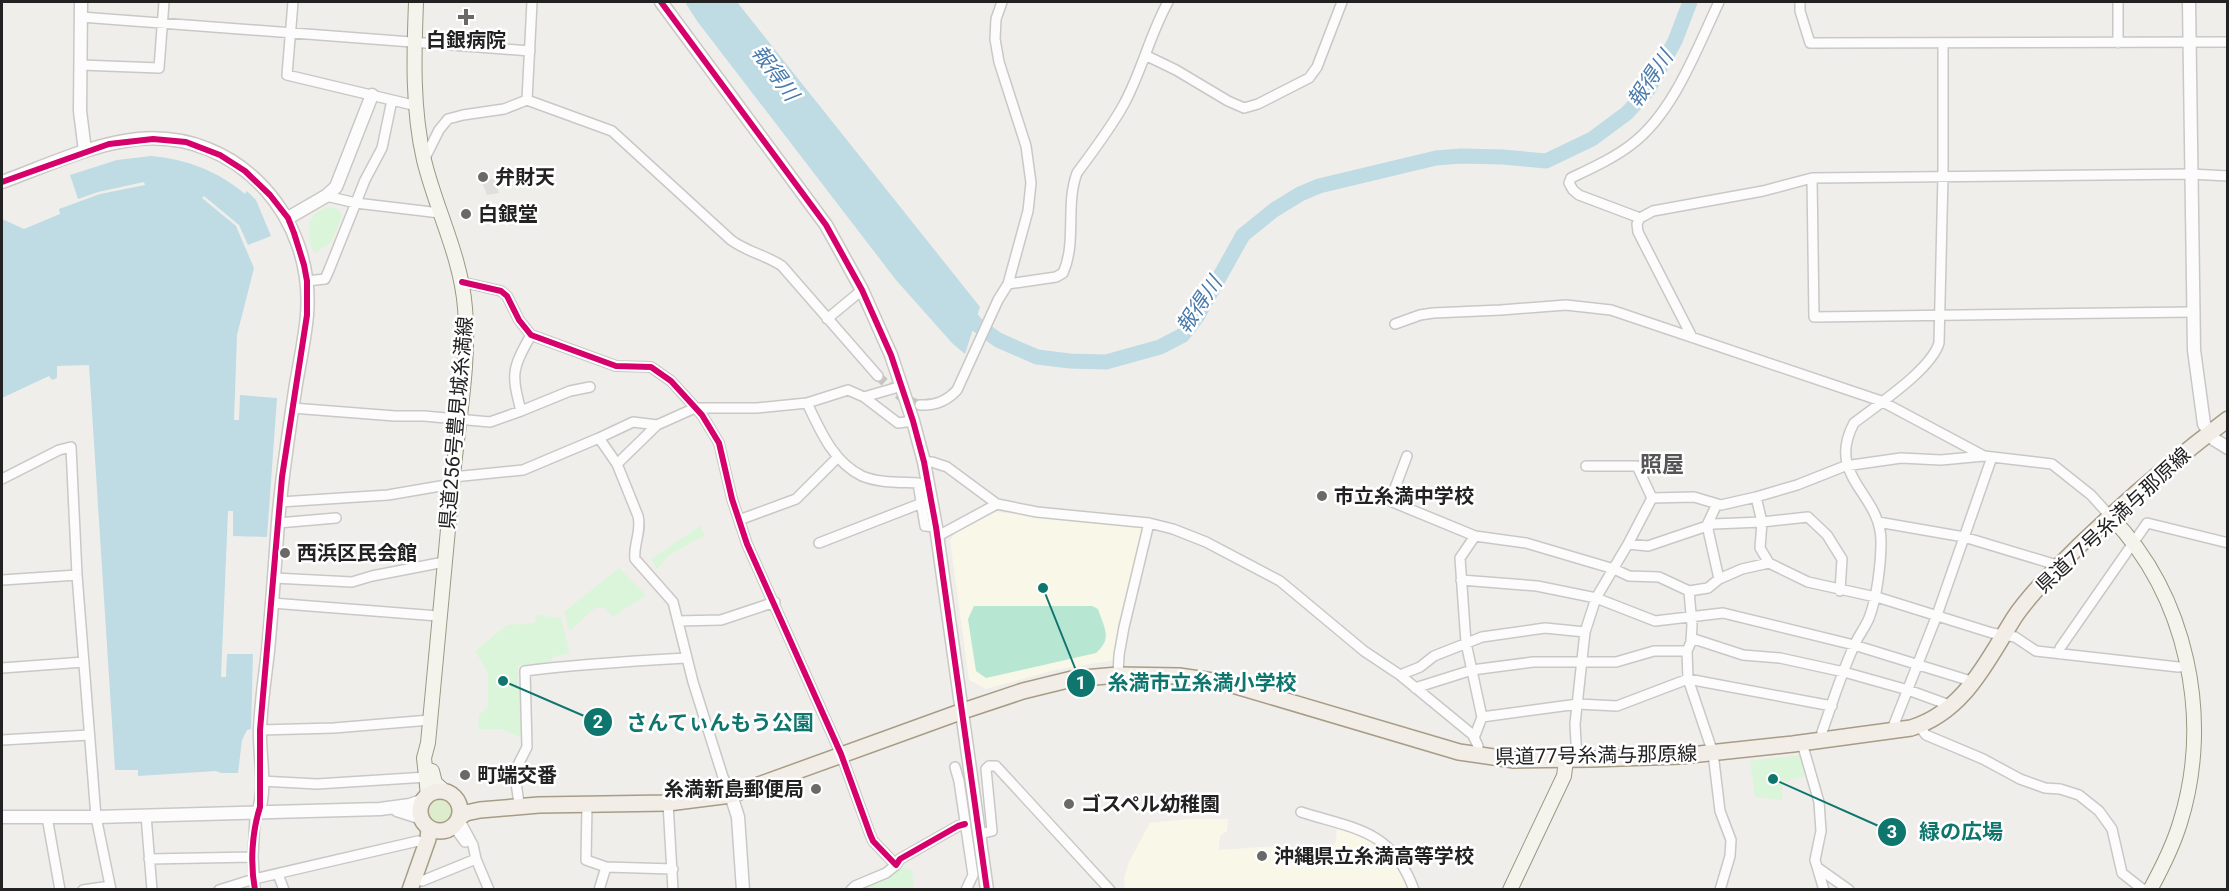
<svg xmlns="http://www.w3.org/2000/svg" width="2229" height="891" font-family="Roboto,'Noto Sans JP',sans-serif">
	<style>
		.education { fill: #f8f7e8 }
		.grass { fill: #ddeccb }
		.park { fill: #daf5da }
		.pitch { fill: #b7e6d2 }
		.parking { fill: #e0dfde }
		.water { fill: #bfdbe3 }
		.lines { fill: none; stroke-linecap: round; stroke-linejoin: round }
		.river { stroke: #bfdbe3; stroke-width: 15 }
		.minor-tunnel { stroke: #c7c5c3; stroke-width: 9; stroke-dasharray: 9 4.5; stroke-linecap: butt }
		.minor-casing { stroke: #c9c8c7; stroke-width: 12 }
		.tertiary-casing { stroke: #c9c8c7; stroke-width: 15 }
		.secondary-casing { stroke: #999a82; stroke-width: 16 }
		.primary-casing { stroke: #a79c86; stroke-width: 18 }
		.minor { stroke: #fdfcfc; stroke-width: 9 }
		.tertiary { stroke: #fdfcfc; stroke-width: 12 }
		.secondary { stroke: #f4f4ed; stroke-width: 14 }
		.primary { stroke: #f3ede7; stroke-width: 15 }
		.cycleway-casing { stroke: #fff; stroke-width: 10 }
		.cycleway { stroke: #d6006c; stroke-width: 6 }
		.poi-dot { fill: #6a6968; stroke: #fff; stroke-width: 2 }
		.labels { text-anchor: middle; stroke-width: 5; stroke-linejoin: round; paint-order: stroke }
		.poi-label { font-size: 20px; font-weight: bold; fill: #222; stroke: #fff; text-anchor: start }
		.street-label { font-size: 20px; fill: #222; stroke: #fff }
		.water-label { font-size: 21px; font-style: italic; fill: #4a7aab; stroke: #fff }
		.quarter-label { font-size: 22px; font-weight: bold; fill: #555; stroke: #fff }
		.leader { fill: none; stroke: #0f766e; stroke-width: 2 }
		.callout-dot { fill: #0f766e; stroke: #fff; stroke-width: 2 }
		.mark-label { font-size: 18px; text-anchor: middle; font-weight: bold; fill: #fff }
		.callout-label { font-size: 21px; text-anchor: middle; font-weight: bold; fill: #0f766e; stroke: #fff; stroke-width: 5; stroke-linejoin: round; paint-order: stroke }
	</style>
	<rect width="100%" height="100%" fill="#f0eeeb"/>
	<path class="education" d="M996,512L1141,527L1142,533L1115,660L1055,670L986,689L969,680L950,540L957,531Z
		M1188,819H1228L1227,831L1220,836L1219,850L1277,846L1280,850L1333,846L1336,841L1337,826L1373,840L1398,863L1411,889L1125,890L1124,878L1129,862L1150,823Z"/>
	<path class="grass" d="M424 811a16 16 0 1 1 32 0a16 16 0 1 1-32 0Z"/>
	<path class="park" d="M331,207L339,210L342,216L332,241L316,253L313,251C305,232 306,211 331,207Z
		M700,526L705,535L668,556L657,569L651,559Z
		M619,568L646,595L613,617L605,608H595L570,631L564,612Z
		M536,615L561,618L570,653L552,657L551,665L518,666L517,688H522L523,739L502,729H478L479,715L488,707V673L475,651L507,625L535,623Z
		M1801,755L1805,776L1783,782L1782,800L1755,797L1750,761Z
		M904,868L912,870L914,889L858,890L897,869Z"/>
	<path class="pitch" d="M974,606H1092L1098,609C1104,628 1113,638 1096,653L986,678L976,671L968,619Z"/>
	<path class="parking" d="M494,178L499,193L487,195L482,182Z"/>
	<path class="water" d="M685,2H737L980,307L965,354L952,343L896,280L697,21Z
		M151,156C186,159 218,171 245,194L247,191L256,200L271,236L248,245L239,225L204,196L202,198L236,226L254,268L237,335L234,420H239L240,395L277,398L267,537L233,536V511H228L221,677H226L227,654H253L251,729L247,730L242,740L238,773H221L216,771L138,776V770H115L89,365L57,366V378L52,380L49,376L2,398V219L24,229L60,214L59,209L100,194L145,185L144,182L98,192L78,199L70,175L117,160Z"/>
	<g class="lines">
		<path class="river" d="M962,307L976,324L998,340L1037,357L1070,361L1106,362L1160,347L1183,335L1197,317L1243,235L1274,210L1300,194L1319,186L1436,158L1461,156L1503,157L1546,161L1592,139L1627,113L1648,90L1675,41L1690,2"/>
		<path class="minor-tunnel" d="M878,376L901,397L920,405"/>
		<defs>
			<path id="minor" d="M293,2L287,75L417,106
				M1800,2V11L1810,43L2228,42
				M2118,2V43
				M81,17L530,51
				M1145,55L1176,70L1228,101L1244,108L1258,104L1309,78L1317,67L1342,2
				M81,65L159,68L164,2
				M527,100L612,131L731,240C747,252 766,255 782,266L878,376
				M527,100L532,2
				M424,160L439,130L448,119L463,115L504,109L527,100
				M1812,178L1814,317L2193,312
				M326,196L356,203L440,213
				M1640,218L1579,195L1573,190L1569,183L1571,178C1592,168 1614,158 1632,144C1674,112 1697,48 1719,2
				M307,281L325,279L329,270L365,180L382,148L392,100
				M462,282L501,291L507,296L519,320L531,335L616,366L651,367L671,381L702,415L719,443L732,499L747,544L841,754L870,834L873,841L896,865L900,859L958,826L965,824
				M1008,284L1056,277L1063,273C1077,242 1065,205 1077,173C1093,151 1111,128 1124,104C1142,71 1150,34 1168,2
				M827,319L862,290
				M1395,324L1420,315L1433,313L1501,310L1566,305L1611,310L1881,401L1984,456L2052,464L2091,495L2111,517
				M1692,337L1638,232L1637,224L1640,218L1653,211L1763,191L1812,178L2190,174L2228,176
				M864,397L902,386
				M807,403C820,430 833,462 862,476C878,483 901,482 918,483L925,526L936,527
				M920,405C935,406 947,401 957,390L998,300L1008,284L1028,211L1031,183L1026,146L999,62L995,39L996,19L1002,2
				M292,408L395,416H424L490,422L521,411C511,373 512,369 531,335
				M521,411L570,391L590,387
				M599,438L633,422L657,425
				M1407,456L1390,501L1475,536L1526,543L1614,569L1629,576L1659,577L1689,591
				M924,462H932L947,467L997,504L1037,512L1149,523L1173,529L1206,542L1280,581L1364,651L1400,675L1473,735L1478,746L1477,756
				M617,464L657,425L695,408H757L807,403L848,390L864,397L898,423L913,421
				M1586,466H1637L1652,498
				M453,477L523,470L599,438L617,464L638,516C642,531 633,545 635,559L673,602L693,682L723,777L731,795
				M2,479L59,450L71,447L77,575L96,817L111,890
				M280,502L388,495L452,484
				M1717,504L1707,525L1719,579
				M739,520L796,499L838,457
				M1878,522L1964,537L2060,566
				M278,523L336,518
				M938,536L997,504
				M1475,536L1460,558L1466,643L1482,717
				M819,543L922,503
				M1628,544L1652,498L1694,497L1721,505L1756,497
				M1769,563L1760,548L1762,522L1808,517L1827,535L1842,559L1840,591
				M274,578L352,582L372,576L444,562
				M2,580L77,575
				M1461,580L1537,586L1596,598L1655,621L1723,613L1854,645L1974,682
				M272,603L438,616
				M678,621L721,620L775,602
				M1691,638L1743,655L1780,658L1844,672L1908,690L1952,706
				M2060,654V648L2147,523L2228,543
				M2,668L84,662
				M1118,675L1119,655L1124,627L1149,523
				M1400,675L1420,667L1434,656L1482,637L1545,628L1585,632
				M1415,688L1472,670L1533,662H1616L1654,651H1687
				M1919,726L1926,735L1983,759L2020,779L2045,788L2060,789L2079,795L2099,811L2112,829L2122,873L2141,888L2148,890
				M260,730L334,728L430,720
				M1891,732L1937,615L1992,457
				M1474,738L1482,717L1578,704L1617,706L1688,679L1832,706
				M2,740L89,735
				M1823,741L1822,732C1832,704 1841,674 1854,646C1858,636 1865,628 1869,618C1877,598 1881,563 1881,541C1881,493 1825,477 1854,423C1877,405 1931,370 1939,343L1943,176V43
				M1802,743L1819,802L1821,831L1815,860L1824,890
				M1577,760L1575,724L1585,632L1596,598L1628,544L1648,546L1713,524L1762,522L1756,497L1797,485L1845,466L1901,458L1941,460L1984,456
				M955,767L959,781L973,875L966,890
				M261,781L317,784L427,777
				M519,803L515,776L517,767L527,747L525,671C578,664 632,661 686,658
				M668,803L673,890
				M587,805L586,860L606,867L599,890
				M1301,812C1354,829 1392,829 1414,890
				M146,815L152,890
				M47,817L60,890
				M459,819L473,845L476,859L489,890
				M451,828L457,831L465,842
				M980,834L992,831L986,769L989,766H996L1110,890
				M149,859L253,857
				M606,867L673,869
				M1818,868L1849,890
				M278,874L284,890
				M422,881L476,859
				M83,890L110,886
				M219,890L254,879L418,841L426,844
				M255,890L253,857L255,818L258,813
				M851,890L855,886L886,873L896,865
				M1720,890L1730,856L1731,840L1720,811L1713,753L1688,679L1687,651L1691,642L1692,625L1689,591L1708,588L1719,579L1742,569L1769,563L1808,582L1880,598L1992,633L2015,637L2036,651L2178,667L2188,666"/>
			<path id="tertiary" d="M81,2L80,111L85,151
				M661,2L826,225L862,290L891,355L913,421L924,462L936,527L987,890
				M2189,2L2194,350L2204,424L2215,440L2228,448
				M2,182C46,166 91,144 138,139C239,130 315,218 307,315C305,338 300,361 296,384C289,430 282,475 278,522C275,565 272,608 268,651C265,677 261,703 260,729C259,756 267,787 258,813
				M288,218L326,196L336,187L372,95
				M731,795L738,817L743,890
				M397,810L422,818
				M2,817H96L380,809L410,805L424,800"/>
			<path id="secondary" d="M416,2C414,54 412,108 424,160C436,210 461,256 465,308C470,361 458,423 453,476C444,565 436,654 428,743L424,758L428,795
				M2111,517C2187,596 2213,718 2180,823C2173,846 2162,868 2150,890
				M432,771L435,783L444,791
				M1510,890L1564,776L1566,760"/>
			<path id="primary" d="M420 811a20 20 0 1 1 40 0a20 20 0 1 1-40 0Z
				M460,817L466,813L480,810L539,805L668,803L731,795L963,711L1023,691L1072,679L1118,675L1179,676L1226,683L1459,752L1514,760L1592,759L1681,756L1793,744L1911,728C1964,712 1987,661 2014,618C2023,604 2035,591 2046,579C2102,521 2164,467 2228,419
				M410,890L428,839L429,828"/>
		</defs>
		<use href="#minor" class="minor-casing"/>
		<use href="#tertiary" class="tertiary-casing"/>
		<use href="#secondary" class="secondary-casing"/>
		<use href="#primary" class="primary-casing"/>
		<use href="#minor" class="minor"/>
		<use href="#tertiary" class="tertiary"/>
		<use href="#secondary" class="secondary"/>
		<use href="#primary" class="primary"/>
		<defs>
			<path id="cycleway" d="M661,2L826,225L862,290L891,355L913,421L924,462L936,527L987,890
				M2,182L109,144L153,139L186,142L220,155L245,171L270,195L288,218L294,233L304,265L307,281V315L282,477L260,730V807C252,832 250,863 255,890
				M462,282L501,291L507,296L519,320L531,335L616,366L651,367L671,381L702,415L719,443L732,499L747,544L841,754L870,834L873,841L896,865L900,859L958,826L965,824"/>
		</defs>
		<use href="#cycleway" class="cycleway-casing"/>
		<use href="#cycleway" class="cycleway"/>
	</g>
	<g class="poi-dot">
		<path d="M463 8h6v6h6v6h-6v6h-6v-6h-6v-6h6z"/>
		<circle cx="483" cy="177" r="6"/>
		<circle cx="466" cy="214" r="6"/>
		<circle cx="1322" cy="496" r="6"/>
		<circle cx="285" cy="553" r="6"/>
		<circle cx="465" cy="775" r="6"/>
		<circle cx="816" cy="789" r="6"/>
		<circle cx="1069" cy="804" r="6"/>
		<circle cx="1262" cy="856" r="6"/>
	</g>
	<g class="labels">
		<g class="poi-label">
			<text x="466" y="47" text-anchor="middle">白銀病院</text>
			<text x="495" y="184">弁財天</text>
			<text x="478" y="221">白銀堂</text>
			<text x="1334" y="503">市立糸満中学校</text>
			<text x="297" y="560">西浜区民会館</text>
			<text x="477" y="782">町端交番</text>
			<text x="804" y="796" text-anchor="end">糸満新島郵便局</text>
			<text x="1081" y="811">ゴスペル幼稚園</text>
			<text x="1274" y="863">沖縄県立糸満高等学校</text>
		</g>
		<g class="street-label">
			<text transform="translate(456 423) rotate(-85)" y="7">県道256号豊見城糸満線</text>
			<text transform="translate(2113 520) rotate(-43)" y="7">県道77号糸満与那原線</text>
			<text transform="translate(1596 755) rotate(-1)" y="7">県道77号糸満与那原線</text>
		</g>
		<g class="water-label">
			<text transform="translate(775 73) rotate(54)" y="7">報得川</text>
			<text transform="translate(1650 79) rotate(-56)" y="7">報得川</text>
			<text transform="translate(1199 305) rotate(-56)" y="7">報得川</text>
		</g>
		<g class="quarter-label">
			<text x="1662" y="472">照屋</text>
		</g>
	</g>
	<path class="leader" d="M1043 588L1081 683M503 681L598 722M1773 779L1892 832"/>
	<g class="callout-dot">
		<circle cx="1043" cy="588" r="6"/>
		<circle cx="503" cy="681" r="6"/>
		<circle cx="1773" cy="779" r="6"/>
		<circle cx="1081" cy="683" r="15"/>
		<circle cx="598" cy="722" r="15"/>
		<circle cx="1892" cy="832" r="15"/>
	</g>
	<g class="mark-label">
		<text x="1081" y="689">1</text>
		<text x="598" y="728">2</text>
		<text x="1892" y="838">3</text>
	</g>
	<g class="callout-label">
		<text x="1202" y="690">糸満市立糸満小学校</text>
		<text x="720" y="730">さんてぃんもう公園</text>
		<text x="1961" y="839">緑の広場</text>
	</g>
	<rect width="2229" height="891" fill="none" stroke="#222222" stroke-width="6"/>
</svg>
